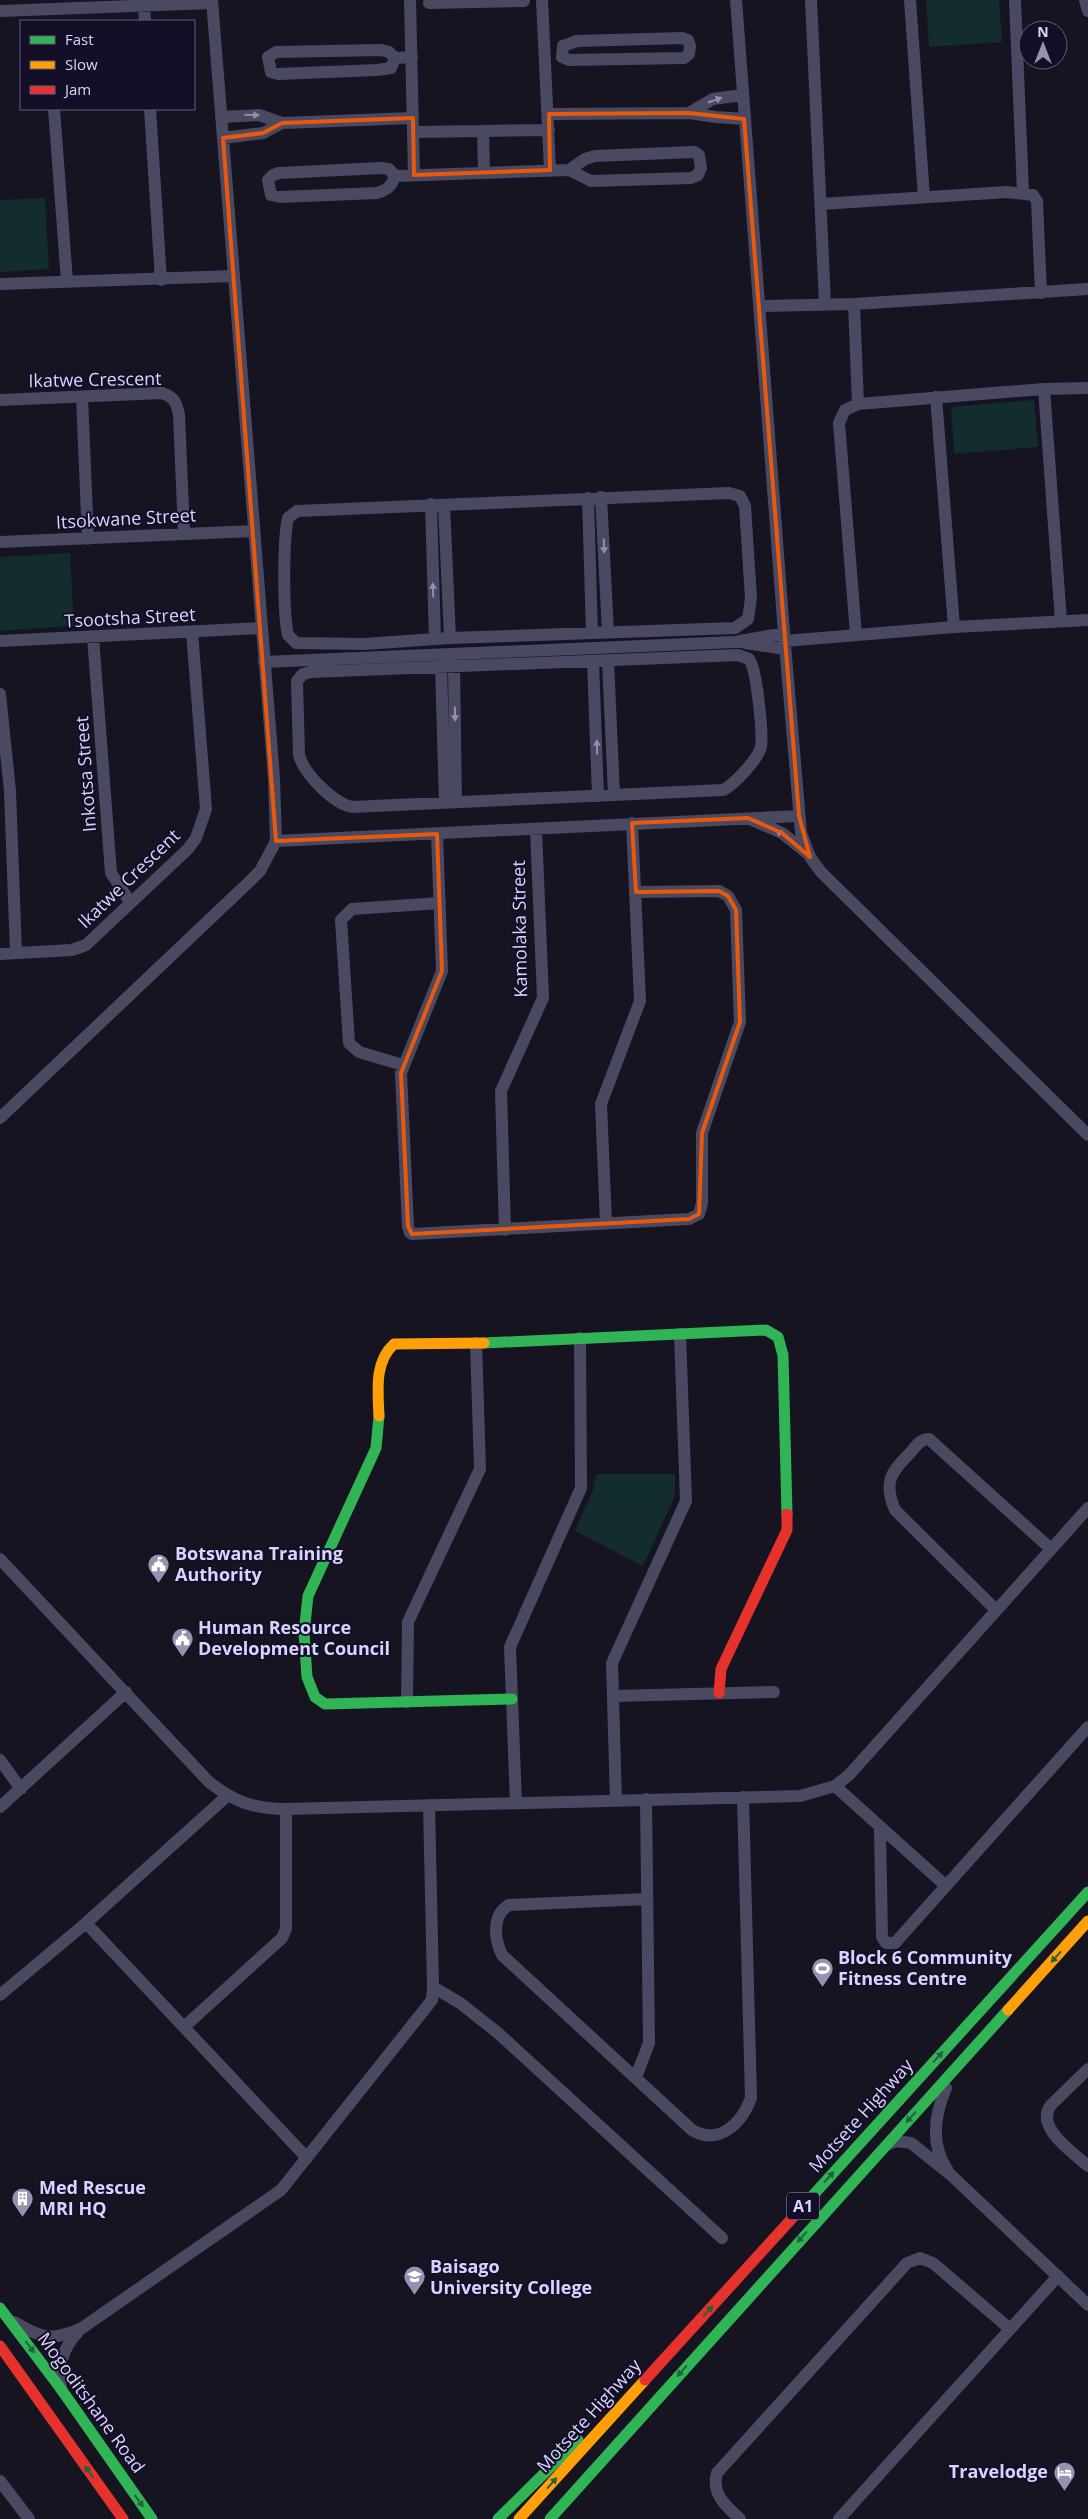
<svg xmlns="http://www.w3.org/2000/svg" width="1088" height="2519" font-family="'Open Sans',sans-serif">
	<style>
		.green { fill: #132c2d }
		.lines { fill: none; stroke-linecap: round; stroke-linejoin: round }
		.street { stroke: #4a4962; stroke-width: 12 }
		.fast { stroke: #30b455; stroke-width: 11 }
		.slow { stroke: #ff9f0a; stroke-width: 11 }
		.jam { stroke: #e5322d; stroke-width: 11 }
		.oneway { fill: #928eb0 }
		.oneway2 { fill: #22623e }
		.marked { fill: none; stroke: #e8590c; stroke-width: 4; stroke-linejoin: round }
		.labels { text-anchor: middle; stroke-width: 4; stroke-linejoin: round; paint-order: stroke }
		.shield { fill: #130f26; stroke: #9e99be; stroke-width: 1 }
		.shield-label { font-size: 16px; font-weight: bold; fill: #d9d4ff }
		.street-label { font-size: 18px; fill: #d9d4ff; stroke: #130f26 }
		.poi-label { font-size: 18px; font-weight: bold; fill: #d9d4ff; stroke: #130f26; text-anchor: start }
	</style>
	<rect width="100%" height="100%" fill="#161421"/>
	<path class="green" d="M926,0H999L1002,42L929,47Z
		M45,198L49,269L0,272V200Z
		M1034,400L1038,447L954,454L951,407Z
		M70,553L74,626L0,631V557Z
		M596,1474H675V1496L643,1566L575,1531L593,1490Z"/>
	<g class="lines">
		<path class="street" d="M410,0L414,175
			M542,0L550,170
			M736,0L784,633L801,833L810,857L821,872L1088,1135
			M811,0L825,303
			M910,0L924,197
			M1015,0L1023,192
			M1085,0L1088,11
			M429,3L524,1
			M144,6L145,21
			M0,11L212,3
			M682,38L688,40L690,46L689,54L684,58L569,60L562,57L563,46L577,41Z
			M395,58L391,68L377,70L278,74L271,72L268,57L276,52L381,50L389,52L395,58L412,57
			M54,109L67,281
			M150,109L161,280
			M689,113L713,99L743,95
			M549,114L689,113L716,117L744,119
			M221,117L259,115L282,123L413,118
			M483,131L549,130
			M414,132L483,131L484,172
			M223,138L263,133L282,123
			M395,176C392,186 387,190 377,193L280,197L271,195L268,180L273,175L279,173L381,168L389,169L395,176L569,170L591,181L691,178L698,175L701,168L699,155L694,152L595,156L585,159L569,170
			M821,204L1007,192L1033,195L1037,201L1041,293
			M0,284L234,276
			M854,304L858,404
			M759,306L854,304L1088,289
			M1044,389L1061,621
			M82,397L88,539
			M936,397L954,627
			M0,400L162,393C174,397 177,403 179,415L184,533
			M729,493L740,496L745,506L751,598L748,619L735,628L450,638L364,644L296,643L288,635C283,614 283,539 288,518L297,511Z
			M601,497L608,632
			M588,498L592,633
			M431,504L435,639
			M444,505L450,638
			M0,542L254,531
			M856,634L839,423L845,410L858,404L1044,389L1088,388
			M93,637L111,873L130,902
			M0,641L261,628
			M785,641L954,627L1088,620
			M745,643L785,649
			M738,655L749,659C757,669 763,734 761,747C758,759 734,785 723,790L352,807C333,803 304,774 299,755L297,681L303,674L311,672Z
			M593,661L598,796
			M608,661L614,795
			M264,662L735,642L784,633
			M454,665L456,802
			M441,666L445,803
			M0,694L10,791L16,953
			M752,820L782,833L807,853
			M437,834L442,971L401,1073L408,1226L410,1233L412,1234L689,1219L699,1214L702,1203V1133L740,1022L736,910L728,896L719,891L636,892
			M276,841L799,816
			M0,954L72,950L86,945L188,849L196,838L206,809L192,632
			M403,1065L359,1052L349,1043L341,920L352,909L440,903
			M0,1118L250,881L260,871L276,841L274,778L212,0
			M606,1223L601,1104L640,1001L632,823
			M505,1230L501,1091L543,998L536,830
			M0,1559L209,1782C236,1803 252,1808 286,1809L800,1796L835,1786L849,1775L1088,1508
			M996,1610L895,1510C883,1482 891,1472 911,1452C916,1446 920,1439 929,1439L1051,1549
			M613,1696L774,1692
			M407,1702L408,1622L480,1469L476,1343
			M0,1760L21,1789
			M835,1786L945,1885
			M616,1801L612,1663L686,1501L680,1334
			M516,1803L510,1647L581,1488L580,1338
			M0,1807L126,1692
			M880,1829L882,1937L886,1943H895L1088,1727
			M647,1899L509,1905C492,1915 494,1938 502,1955L692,2130C719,2146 742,2123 751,2098L743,1797
			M86,1923L307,2158
			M433,1987L460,2003L498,2033L722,2238
			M0,1995L86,1923L227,1796
			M184,2027L282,1938L286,1929V1809
			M1088,2069L1051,2105C1034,2127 1074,2153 1088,2166
			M636,2077L649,2043L646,1799
			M946,2088C935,2114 930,2144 947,2169
			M889,2144L896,2141L911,2143L951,2175L1088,2305
			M14,2322C41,2338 52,2342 82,2328L281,2190L432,2000L433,1987L429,1805
			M61,2389C58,2366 62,2349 78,2332
			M0,2481L29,2519
			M740,2519C726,2506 711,2494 717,2473L907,2263L920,2258L933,2263L1010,2329
			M839,2519L1058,2276"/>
		<path class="fast" d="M484,1343L766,1330L778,1337L783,1355L787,1514
			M379,1416L376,1448L308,1596L304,1633L307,1677L315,1697L325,1704L512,1699
			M796,2214L1088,1892
			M0,2308L61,2389L152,2519
			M498,2519L578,2440
			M550,2519L1008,2010"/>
		<path class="slow" d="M379,1416C378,1391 374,1362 394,1344L484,1343
			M1008,2010L1088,1921
			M519,2519L645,2380"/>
		<path class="jam" d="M719,1693L721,1669L787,1530V1514
			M0,2346L123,2519
			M645,2380L796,2214"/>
	</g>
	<defs><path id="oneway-solid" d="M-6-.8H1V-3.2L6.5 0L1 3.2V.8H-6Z" transform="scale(1.25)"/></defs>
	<g class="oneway">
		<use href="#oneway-solid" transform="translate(715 100) rotate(-19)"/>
		<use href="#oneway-solid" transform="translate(252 115) rotate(2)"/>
		<use href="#oneway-solid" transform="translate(604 546) rotate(87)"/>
		<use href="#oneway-solid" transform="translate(433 590) rotate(-92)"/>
		<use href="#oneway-solid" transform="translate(455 714) rotate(89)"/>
		<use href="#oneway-solid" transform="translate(597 747) rotate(-92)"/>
		<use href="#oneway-solid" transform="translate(782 834) rotate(-150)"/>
	</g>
	<g class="oneway2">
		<use href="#oneway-solid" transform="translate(1056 1957) rotate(132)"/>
		<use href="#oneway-solid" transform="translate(938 2057) rotate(-48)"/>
		<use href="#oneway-solid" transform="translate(911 2117) rotate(133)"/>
		<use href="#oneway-solid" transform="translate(829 2177) rotate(-48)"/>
		<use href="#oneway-solid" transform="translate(802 2237) rotate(132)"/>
		<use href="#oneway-solid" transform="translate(708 2311) rotate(-48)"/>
		<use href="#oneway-solid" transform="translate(30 2347) rotate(53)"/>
		<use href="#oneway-solid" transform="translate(682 2371) rotate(132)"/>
		<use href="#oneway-solid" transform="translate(89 2472) rotate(-125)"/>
		<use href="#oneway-solid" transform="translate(552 2483) rotate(-48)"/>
		<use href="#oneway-solid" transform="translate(139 2501) rotate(54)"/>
	</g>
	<path class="marked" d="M689,113L744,119L799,816L810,857L782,833L748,818L632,823L636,892L719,891L728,896L736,910L740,1022L702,1133L699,1214L689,1219L412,1234L408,1226L401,1073L442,971L437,834L276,841L223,138L263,133L282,123L413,118L414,175L550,170L549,114Z"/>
	<defs>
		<symbol id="civic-pin" viewBox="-11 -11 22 30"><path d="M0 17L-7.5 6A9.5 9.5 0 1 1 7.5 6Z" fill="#9591b1" stroke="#130f26"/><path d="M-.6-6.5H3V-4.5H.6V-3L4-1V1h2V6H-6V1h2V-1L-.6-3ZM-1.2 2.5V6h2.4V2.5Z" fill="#fff"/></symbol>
		<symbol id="stadium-pin" viewBox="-11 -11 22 30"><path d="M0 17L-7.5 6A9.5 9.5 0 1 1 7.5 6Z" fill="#9591b1" stroke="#130f26"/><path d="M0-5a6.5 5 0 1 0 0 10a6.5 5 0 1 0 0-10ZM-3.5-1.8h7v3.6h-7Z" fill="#fff"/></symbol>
		<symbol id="building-pin" viewBox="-11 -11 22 30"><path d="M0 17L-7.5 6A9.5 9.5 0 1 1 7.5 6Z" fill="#9591b1" stroke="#130f26"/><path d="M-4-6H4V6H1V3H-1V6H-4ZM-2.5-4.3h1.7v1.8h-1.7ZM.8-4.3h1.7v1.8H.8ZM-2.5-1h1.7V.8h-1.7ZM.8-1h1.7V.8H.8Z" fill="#fff"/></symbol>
		<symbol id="university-pin" viewBox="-11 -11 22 30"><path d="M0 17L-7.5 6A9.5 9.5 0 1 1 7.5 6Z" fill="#9591b1" stroke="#130f26"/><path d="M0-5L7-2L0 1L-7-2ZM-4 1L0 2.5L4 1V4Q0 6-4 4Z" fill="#fff"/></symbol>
		<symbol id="hotel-pin" viewBox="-11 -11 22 30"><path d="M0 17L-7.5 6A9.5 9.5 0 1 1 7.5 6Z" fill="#9591b1" stroke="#130f26"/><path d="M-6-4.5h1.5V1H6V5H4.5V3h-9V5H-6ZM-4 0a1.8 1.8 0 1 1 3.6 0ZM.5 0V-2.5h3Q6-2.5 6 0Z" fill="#fff"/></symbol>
	</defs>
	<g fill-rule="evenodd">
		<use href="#civic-pin" x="146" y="1552" width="25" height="34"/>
		<use href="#civic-pin" x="170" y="1626" width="25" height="34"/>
		<use href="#stadium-pin" x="810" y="1956" width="25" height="34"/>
		<use href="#building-pin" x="10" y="2186" width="25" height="34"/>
		<use href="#university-pin" x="402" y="2264" width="25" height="34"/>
		<use href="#hotel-pin" x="1052" y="2460" width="25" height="34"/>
	</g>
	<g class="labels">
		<rect class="shield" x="787" y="2192.5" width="32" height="27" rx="4"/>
		<g class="shield-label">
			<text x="803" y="2212">A1</text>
		</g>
		<g class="street-label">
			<text transform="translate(95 380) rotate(-1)" y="6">Ikatwe Crescent</text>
			<text transform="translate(126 519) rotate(-3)" y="6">Itsokwane Street</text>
			<text transform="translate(130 618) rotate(-3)" y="6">Tsootsha Street</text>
			<text transform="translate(86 774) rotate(-94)" y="6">Inkotsa Street</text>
			<text transform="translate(129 879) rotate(-44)" y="6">Ikatwe Crescent</text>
			<text transform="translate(520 929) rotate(-91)" y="6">Kamolaka Street</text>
			<text transform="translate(861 2116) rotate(-48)" y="6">Motsete Highway</text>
			<text transform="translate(91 2403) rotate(54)" y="6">Mogoditshane Road</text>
			<text transform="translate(589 2416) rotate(-48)" y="6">Motsete Highway</text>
		</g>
		<g class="poi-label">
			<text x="175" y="1560">Botswana Training<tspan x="175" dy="21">Authority</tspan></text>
			<text x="198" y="1634">Human Resource<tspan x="198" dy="21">Development Council</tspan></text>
			<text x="838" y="1964">Block 6 Community<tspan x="838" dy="21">Fitness Centre</tspan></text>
			<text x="39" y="2194">Med Rescue<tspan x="39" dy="21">MRI HQ</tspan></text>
			<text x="430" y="2273">Baisago<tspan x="430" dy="21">University College</tspan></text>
			<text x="1048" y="2478" text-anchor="end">Travelodge</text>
		</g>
	</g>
	<rect x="20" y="20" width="175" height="90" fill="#130f26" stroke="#625e7d"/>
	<rect x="30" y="36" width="25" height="8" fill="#30b455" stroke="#625e7d"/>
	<text x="65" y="45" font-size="15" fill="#d9d4ff">Fast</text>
	<rect x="30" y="61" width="25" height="8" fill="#ff9f0a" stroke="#625e7d"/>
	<text x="65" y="70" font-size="15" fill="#d9d4ff">Slow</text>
	<rect x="30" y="86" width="25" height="8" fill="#e5322d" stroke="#625e7d"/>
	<text x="65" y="95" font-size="15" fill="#d9d4ff">Jam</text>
	<g transform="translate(1043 45)"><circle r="24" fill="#130f26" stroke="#625e7d"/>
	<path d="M0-4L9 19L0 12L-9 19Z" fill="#9591b1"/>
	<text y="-8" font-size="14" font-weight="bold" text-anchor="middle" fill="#d9d4ff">N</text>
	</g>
</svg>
